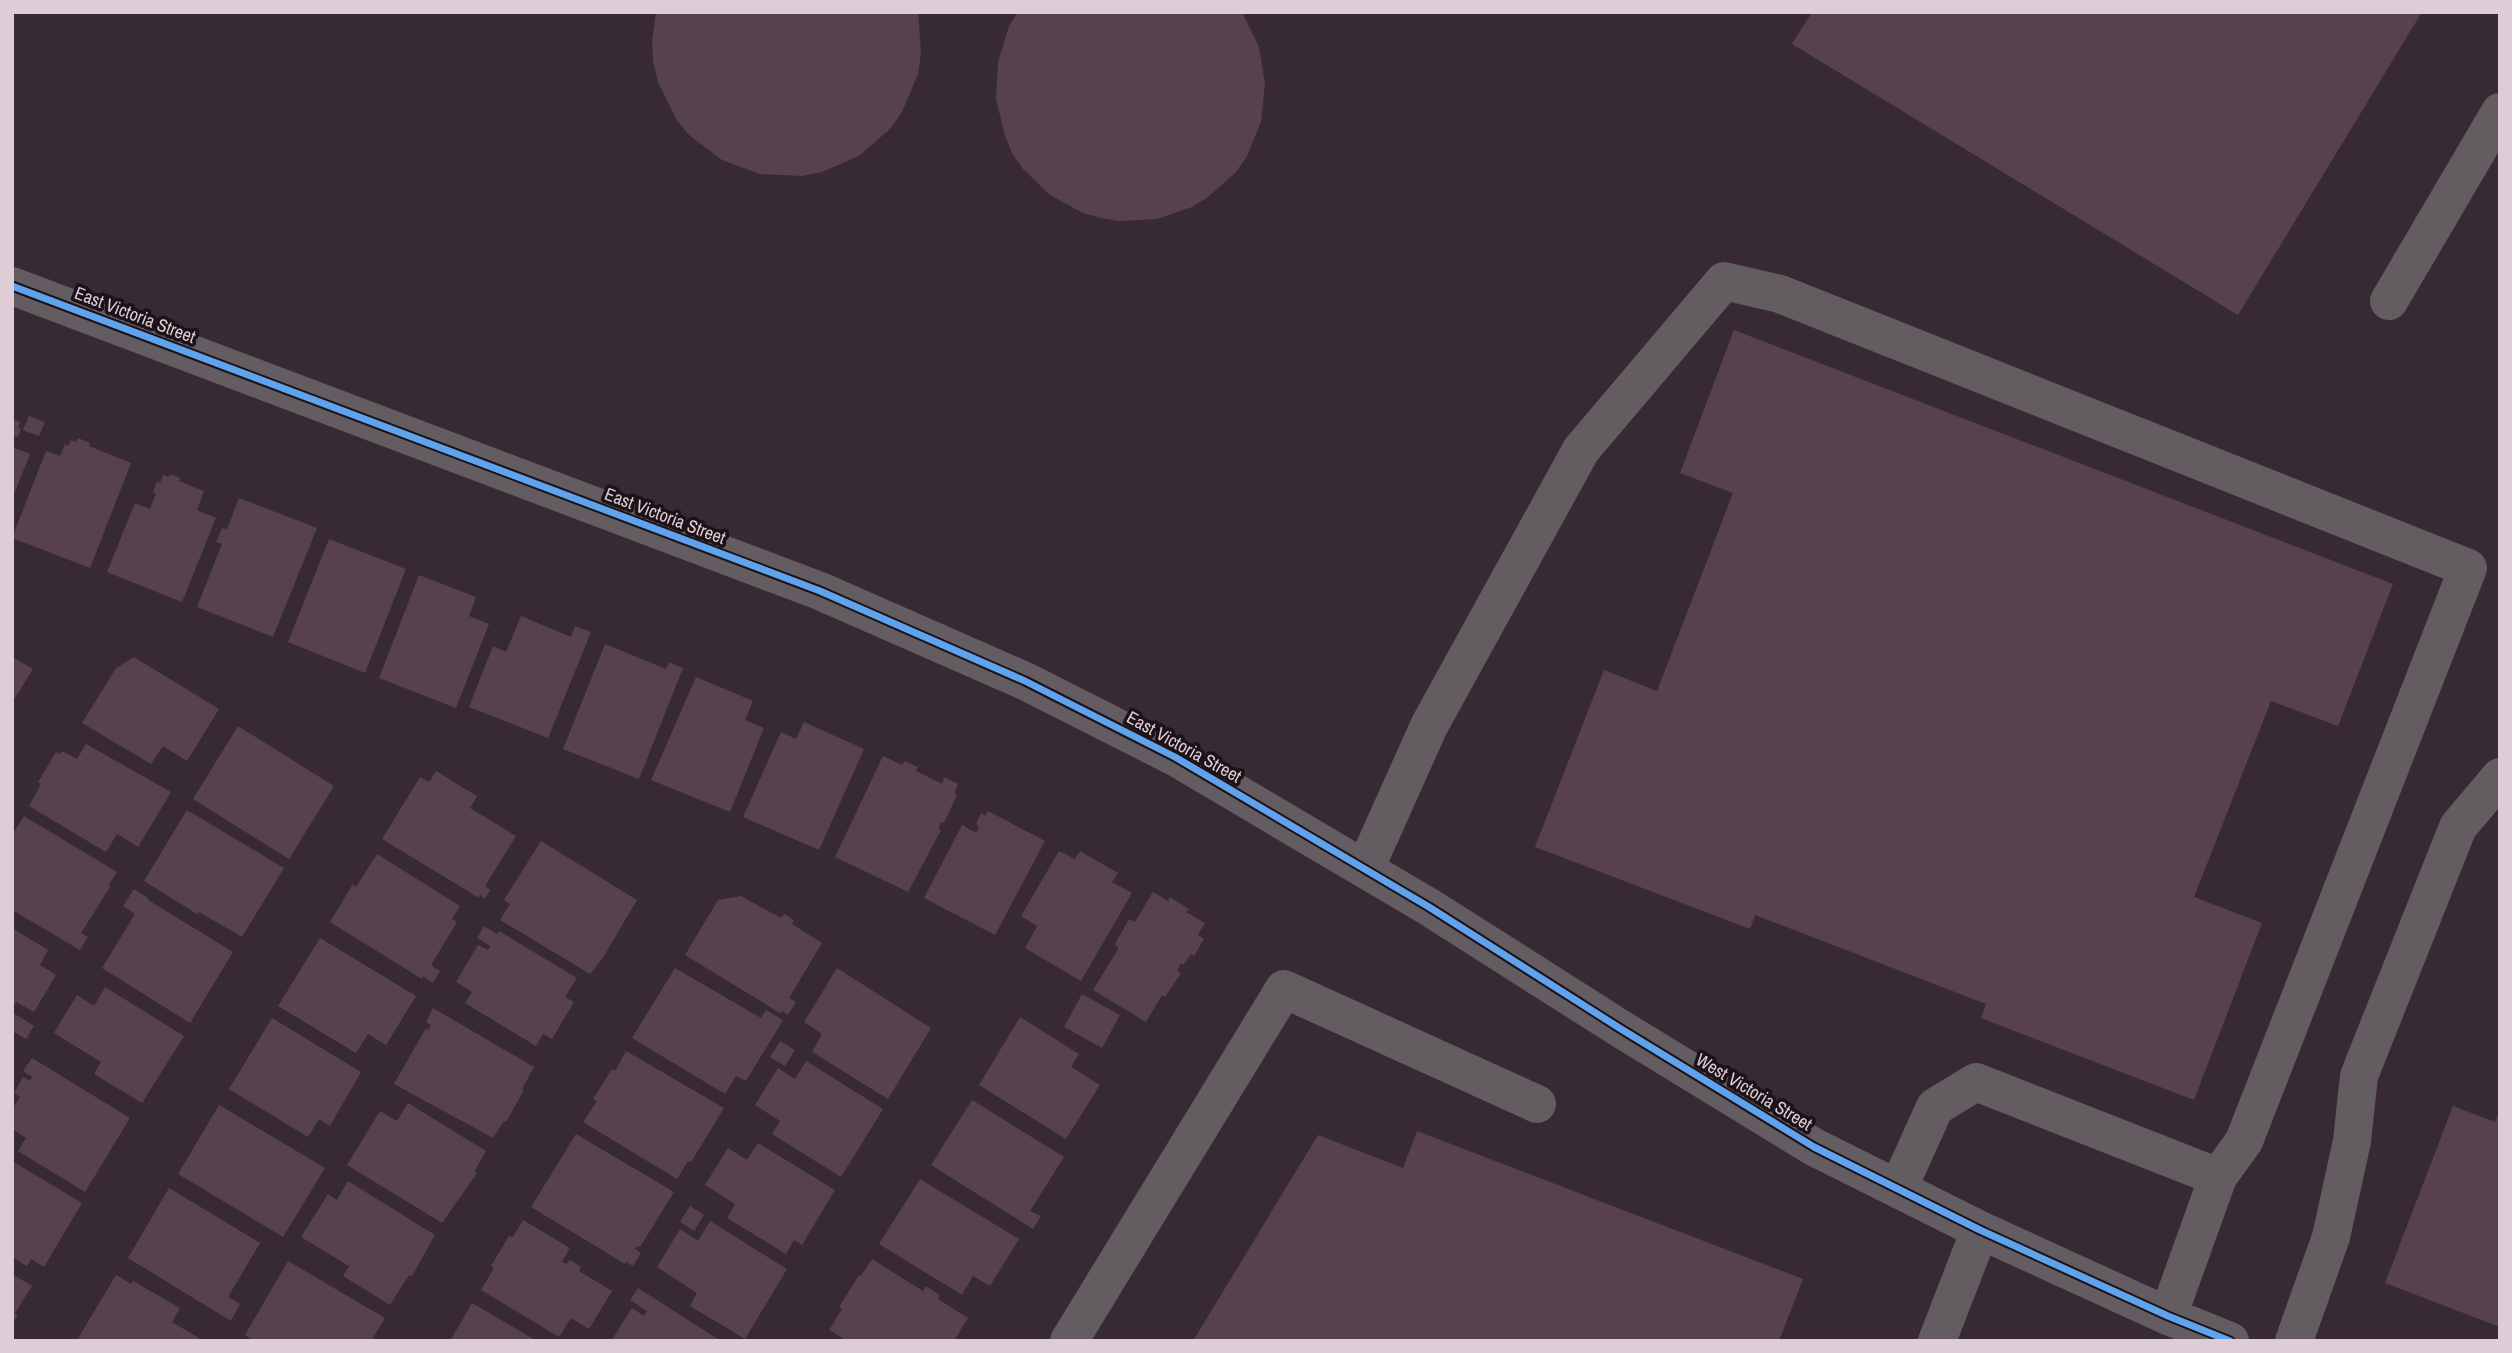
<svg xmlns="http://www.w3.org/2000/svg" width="2512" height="1353" font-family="'Archivo Narrow',sans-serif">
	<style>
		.building { fill: #57414f }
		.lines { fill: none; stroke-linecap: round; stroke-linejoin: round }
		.minor { stroke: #635c60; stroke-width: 38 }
		.cycleway-casing { stroke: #1d1218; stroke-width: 11 }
		.cycleway { stroke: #60a3ed; stroke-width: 7 }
		.labels { text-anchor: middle; stroke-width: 7; stroke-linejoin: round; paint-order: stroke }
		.street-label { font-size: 18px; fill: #decdd6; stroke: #1d1218 }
	</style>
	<rect width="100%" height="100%" fill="#382a32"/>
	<path class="building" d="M656,12H918L921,53L918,74L902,112L891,128L859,156L822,172L802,176L760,174L722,160L689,135L676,119L658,82L653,61L652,41Z
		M1018,12H1242L1259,47L1265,84L1261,122L1247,156L1236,172L1208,197L1192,207L1157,219L1119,221L1101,218L1083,213L1050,195L1023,169L1012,153L1005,136L996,99L998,62L1009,26Z
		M1812,12H2422L2238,315L1792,44Z
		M1734,330L2393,584L2338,726L2271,701L2194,897L2262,923L2194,1100L1981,1018L1986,1004L1755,915L1750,929L1535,847L1604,670L1657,691L1733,493L1680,473Z
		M29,416L45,422L39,436L23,430Z
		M12,419L20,422L18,428L21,429L18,437L15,436L12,442Z
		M78,438L90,443L89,446L131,463L90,568L12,538L46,451L60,456L65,444L68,446L71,440L76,442Z
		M12,447L30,454L12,499Z
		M170,474L180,478L179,481L204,491L197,510L216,518L182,602L107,572L135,503L150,509L156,494L153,492L157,482L160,483L163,475L169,477Z
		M239,498L317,528L273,637L197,607L222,544L216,542L222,528L227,529Z
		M329,539L406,569L365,673L288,642Z
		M419,575L476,597L469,616L489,624L456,708L379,678Z
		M521,616L571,637L575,626L591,632L548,738L469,707L493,646L506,652Z
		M605,644L666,669L669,662L683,668L639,779L563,749Z
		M12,657L33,669L12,703Z
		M134,657L219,709L187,761L163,746L151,764L82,723L116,668Z
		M696,677L753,701L745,720L764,728L730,812L651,780Z
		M804,722L864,749L819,850L743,817L781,732L796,739Z
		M238,726L334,786L289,859L193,799Z
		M86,744L171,792L138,847L117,834L106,852L29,806L41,784L38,782L56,752L60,754L62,751L77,759Z
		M883,756L902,765L905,761L918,767L916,771L942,784L944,777L958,784L954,794L957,795L944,823L941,822L938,829L941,830L908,892L835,857Z
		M436,771L477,796L470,808L516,836L485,886L490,890L485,899L480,895L479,898L382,839L420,777L429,782Z
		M187,810L284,868L242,937L199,912L197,914L144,881Z
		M988,811L1045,841L995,935L924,898L962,825L976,833L979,827L976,824L981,813L985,816Z
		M24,816L117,872L109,885L110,887L81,933L88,937L80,950L12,910V835Z
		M541,841L637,900L602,959L590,974L500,920L510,904L504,900Z
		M1059,851L1075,859L1080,851L1118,873L1112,882L1132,893L1081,981L1025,948L1037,926L1021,916Z
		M377,854L460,906L452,919L457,922L431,965L440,971L433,983L423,976L422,979L330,922L353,884L356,887Z
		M134,889L148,898V900L233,952L190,1023L102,968L135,914L123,906Z
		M1153,892L1168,901L1170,897L1189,909L1186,912L1205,923L1198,935L1204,939L1194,956L1191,954L1183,965L1181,963L1177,971L1181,973L1165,997L1162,995L1146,1022L1093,990L1117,951L1118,947L1115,944L1129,919L1135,922Z
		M741,896L781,918L784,914L794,920L792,924L822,943L789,998L796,1002L788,1015L782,1011L780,1013L685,955L718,900Z
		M484,926L497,934L499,931L577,978L565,997L574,1002L552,1039L543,1034L536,1046L465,1003L472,992L456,982L478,945L488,950L490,946L477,938Z
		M12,928L48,950L40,965L56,975L34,1012L16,1002L12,1008Z
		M320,938L416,996L386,1045L368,1034L356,1053L278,1006Z
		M675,968L761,1018L766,1010L783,1020L746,1081L736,1076L725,1094L632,1038Z
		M837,968L931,1028L888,1099L812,1052L822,1034L804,1022Z
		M105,987L184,1036L142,1103L94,1074L101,1062L54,1033L77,995L94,1006Z
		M1082,994L1120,1015L1102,1048L1064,1027Z
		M433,1008L534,1067L522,1089L524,1090L506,1122L504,1121L493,1138L394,1084L426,1028L428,1030L431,1025L426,1022Z
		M15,1014L34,1026L26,1039L12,1031V1019Z
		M1020,1017L1079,1054L1071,1067L1100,1085L1066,1139L979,1085Z
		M272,1018L361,1072L330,1126L319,1119L308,1137L229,1089Z
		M780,1041L795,1050L785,1066L770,1057Z
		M626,1051L724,1108L691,1162L688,1161L677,1179L583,1122L597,1101L593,1099L612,1069L615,1071Z
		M32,1058L130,1118L85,1192L18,1151L26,1138L12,1129V1109L20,1097L14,1093L23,1077L30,1081L32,1077L23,1071Z
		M806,1061L883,1109L841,1177L772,1134L780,1121L755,1105L778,1068L795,1079Z
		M972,1100L1064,1157L1030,1211L1041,1216L1033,1229L931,1165Z
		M408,1103L486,1151L474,1172L477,1173L442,1223L347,1165L380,1111L397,1121Z
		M219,1105L325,1168L283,1237L178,1174Z
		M2453,1106L2495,1122L2500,1110V1327L2385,1283Z
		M1417,1131L1803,1279L1779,1341H1193L1318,1135L1403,1168Z
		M576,1134L674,1192L640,1247L637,1246L635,1249L641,1253L633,1266L626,1262L625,1264L531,1207Z
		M758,1143L835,1190L802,1245L794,1240L786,1254L727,1218L735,1204L705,1185L728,1148L747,1160Z
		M12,1161L82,1203L44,1267L31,1259L27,1266L12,1257Z
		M920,1179L1019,1239L990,1286L973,1276L962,1295L879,1244Z
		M348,1181L435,1235L412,1276L409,1275L390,1305L343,1276L349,1266L301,1237L328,1194L337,1200Z
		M169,1188L260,1243L228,1297L240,1304L231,1321L128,1258Z
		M690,1206L704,1215L694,1231L680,1222Z
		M523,1220L570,1248L562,1262L567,1264L570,1260L581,1267L579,1271L612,1291L589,1329L571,1318L559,1337L481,1290L494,1268L491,1266L509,1236L513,1237Z
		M710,1221L787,1269L745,1339L690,1306L697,1293L657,1267L680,1229L698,1241Z
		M872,1259L923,1291L926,1286L940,1295L938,1299L968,1318L954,1341H847L829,1330L842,1309L839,1307L859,1275L861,1276Z
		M288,1261L385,1318L371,1341H254L245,1335Z
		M12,1274L32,1286L15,1313L18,1315L12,1323Z
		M116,1275L131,1284L133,1281L180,1308L172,1322L204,1341L77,1340Z
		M638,1288L721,1341H611L632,1308L644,1316L647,1311L630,1300Z
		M472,1303L537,1341H450Z"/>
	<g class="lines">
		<path class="minor" d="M12,286L820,591L1025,681L1175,757L1429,907L1621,1029L1814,1147L1980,1230L2168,1316L2230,1341
			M2389,301L2500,112
			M1365,869L1429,726L1581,450L1724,281L1780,294L2468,568L2244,1141L2218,1177
			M1898,1189L1935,1107L1976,1082L2218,1177L2168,1316
			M1069,1341L1284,989L1537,1104
			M1937,1341L1980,1230
			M2294,1341L2331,1237L2352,1141L2359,1076L2458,827L2500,777"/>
		<defs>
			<path id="cycleway" d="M12,286L820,591L1025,681L1175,757L1429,907L1621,1029L1814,1147L1980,1230L2168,1316L2230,1341"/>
		</defs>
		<use href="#cycleway" class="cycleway-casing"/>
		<use href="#cycleway" class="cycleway"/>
	</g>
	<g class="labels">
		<g class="street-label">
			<text transform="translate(135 315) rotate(21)" y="6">East Victoria Street</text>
			<text transform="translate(665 516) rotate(21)" y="6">East Victoria Street</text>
			<text transform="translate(1184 747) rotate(29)" y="6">East Victoria Street</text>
			<text transform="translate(1754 1092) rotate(31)" y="6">West Victoria Street</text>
		</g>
	</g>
	<rect width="2512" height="1353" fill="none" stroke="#decdd6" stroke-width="28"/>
</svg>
